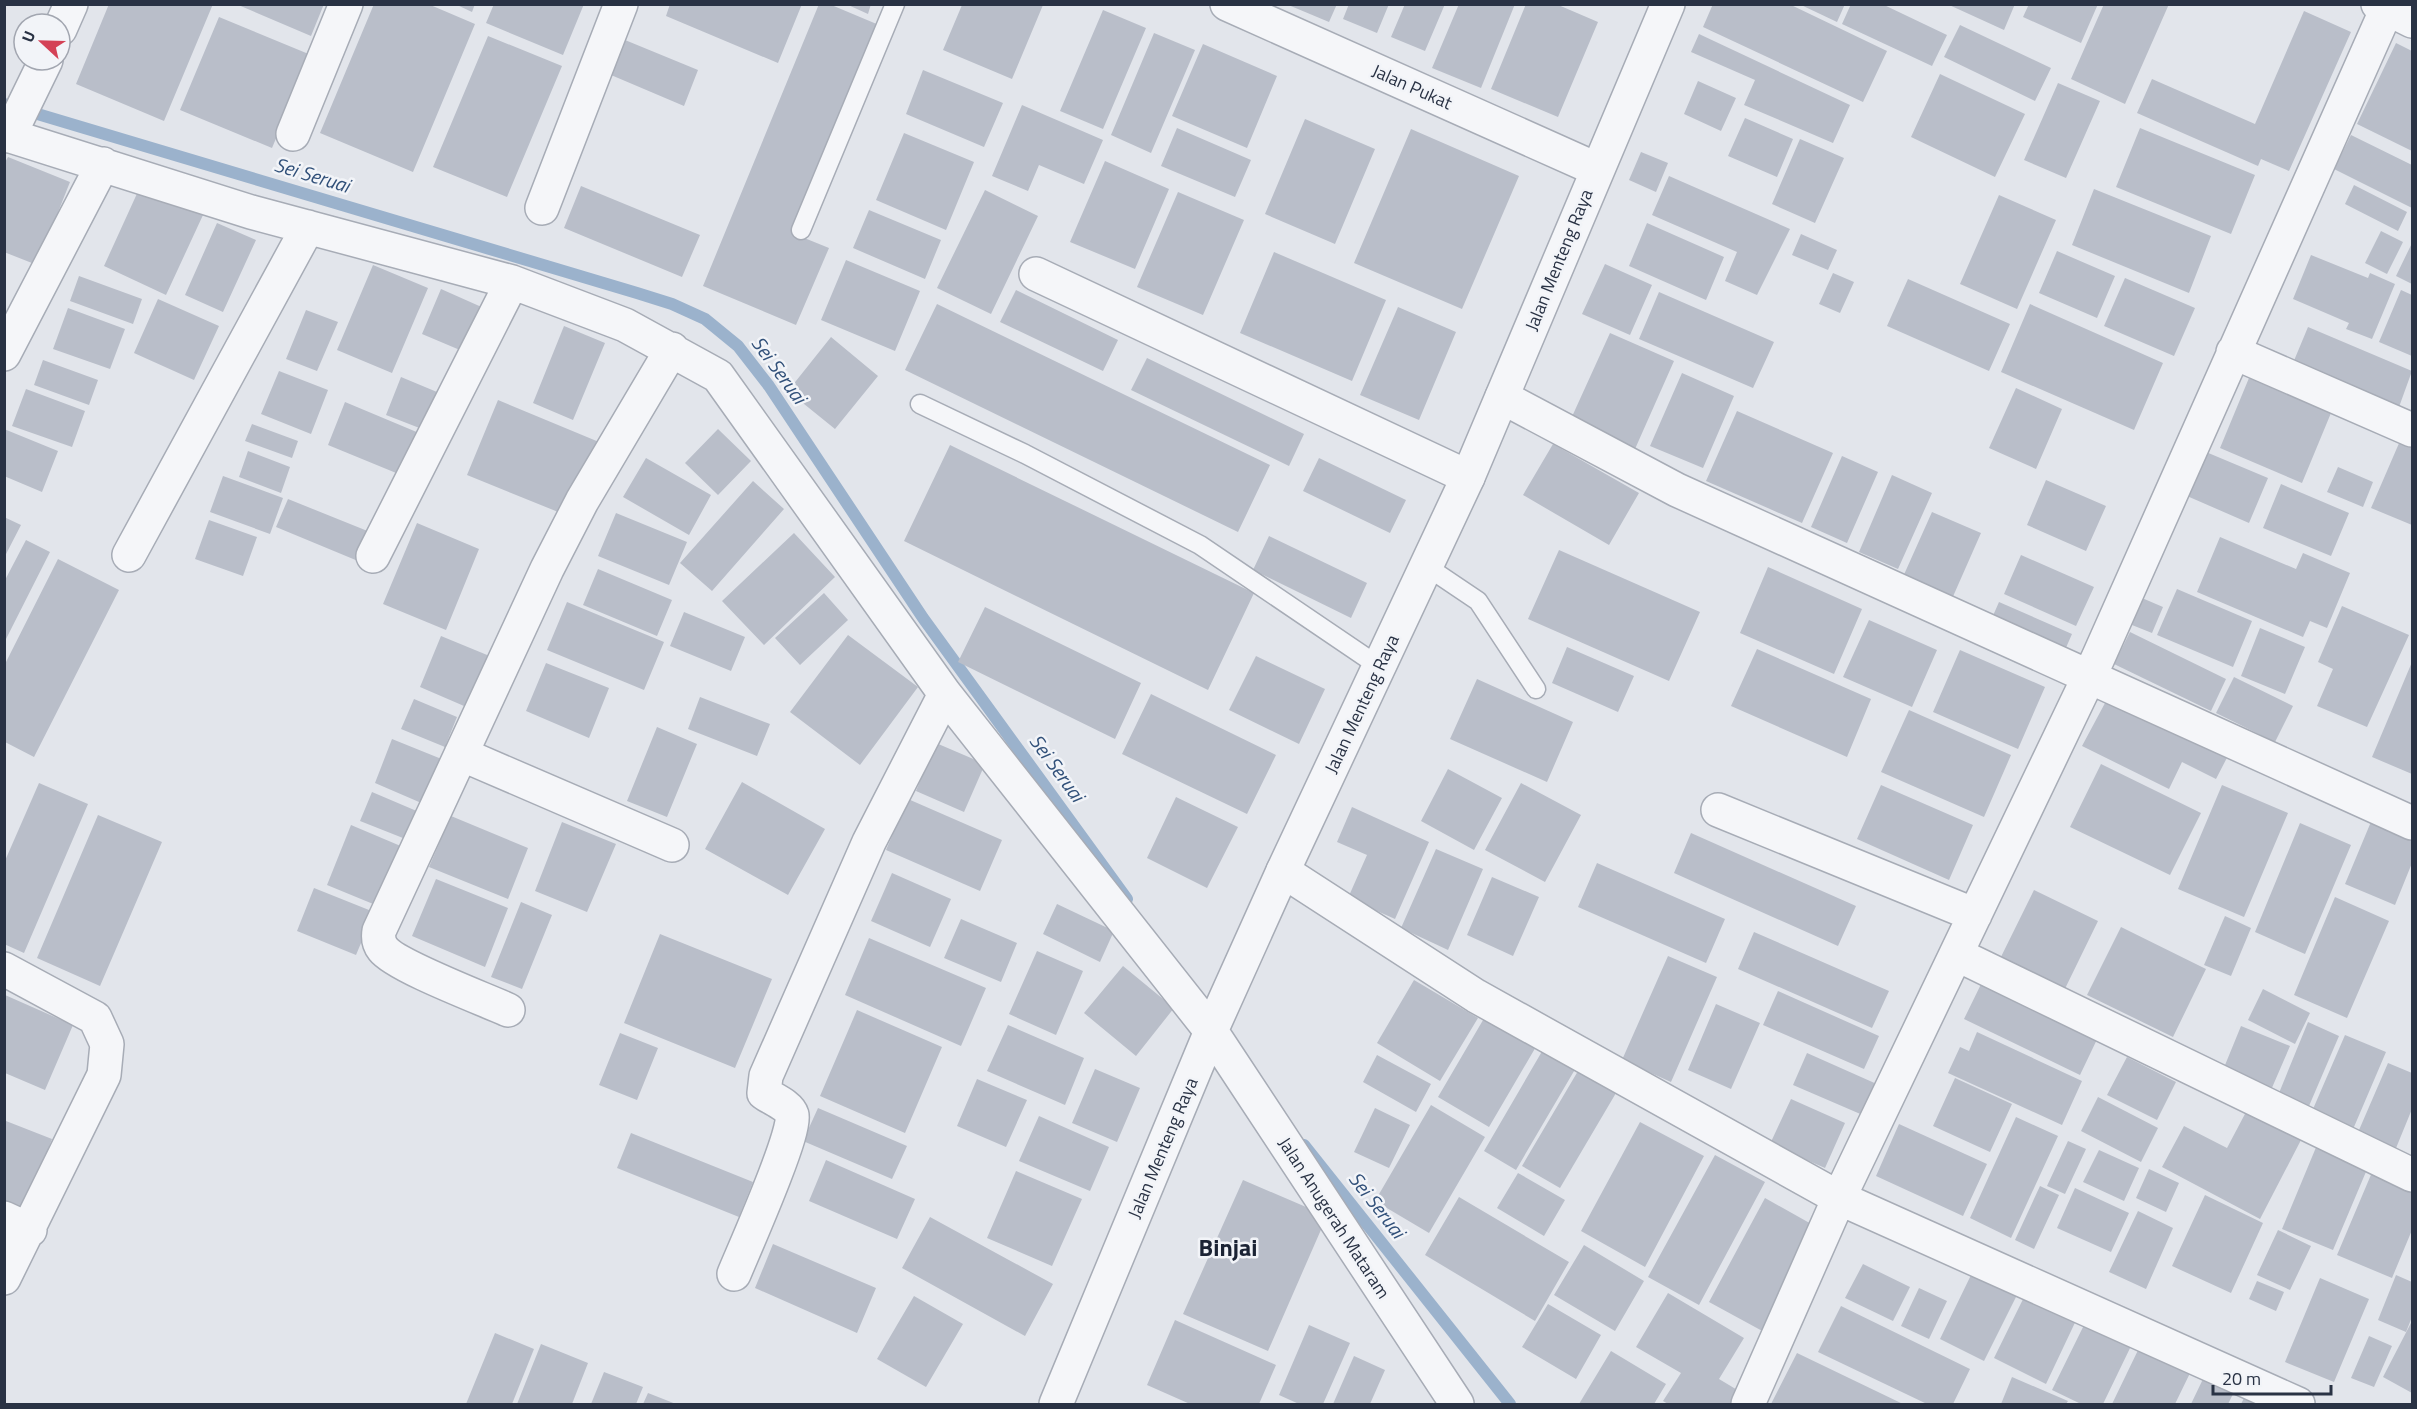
<svg xmlns="http://www.w3.org/2000/svg" width="2417" height="1409" font-family="'Titillium Web',sans-serif">
	<style>
		.lines { fill: none; stroke-linecap: round; stroke-linejoin: round }
		.stream { stroke: #9bb2cc; stroke-width: 12 }
		.building { fill: #b9bec9 }
		.service-casing { stroke: #a7acb6; stroke-width: 21 }
		.minor-casing { stroke: #a7acb6; stroke-width: 36 }
		.tertiary-casing { stroke: #a7acb6; stroke-width: 36 }
		.service { stroke: #f5f6f9; stroke-width: 18 }
		.minor { stroke: #f5f6f9; stroke-width: 33 }
		.tertiary { stroke: #f5f6f9; stroke-width: 33 }
		.labels { text-anchor: middle; stroke-width: 5; stroke-linejoin: round; paint-order: stroke }
		.street-label { font-size: 18px; fill: #293244; stroke: #f2f4f8 }
		.water-label { font-size: 20px; font-style: italic; fill: #315079; stroke: #f2f4f8 }
		.district-label { font-size: 24px; font-weight: bold; fill: #1b2334; stroke: #f2f4f8 }
	</style>
	<rect width="100%" height="100%" fill="#e2e5eb"/>
	<g class="lines">
		<path class="stream" d="M4,104L637,293L672,304L705,319L738,346L769,386L923,618L1127,899
			M1304,1145L1510,1404"/>
	</g>
	<path class="building" d="M109,4H213L164,121L76,84Z
		M236,4H324L311,36Z
		M374,4H428L475,24L413,172L320,133Z
		M455,4H475L472,12Z
		M494,4H584L563,55L486,23Z
		M670,4H802L778,63L666,16Z
		M819,4H829L879,25L792,233L829,248L796,325L703,286Z
		M846,4H871L868,14Z
		M1286,4H1337L1329,22Z
		M1349,4H1389L1377,33L1343,19Z
		M1405,4H1445L1425,51L1391,37Z
		M1459,4H1515L1481,88L1432,68Z
		M1526,4H1556L1598,22L1558,117L1491,89Z
		M1713,4H1789L1887,51L1863,102L1703,27Z
		M1799,4H1845L1837,22Z
		M1851,4H1882L1947,35L1932,66L1842,24Z
		M1947,4H2015L2004,30Z
		M2029,4H2098L2081,43L2023,17Z
		M2104,4H2169L2125,104L2071,79Z
		M962,5H1043L1012,79L943,50Z
		M1103,10L1146,28L1103,129L1060,111Z
		M2304,11L2351,32L2289,171L2261,159L2258,166L2137,113L2152,79L2255,124Z
		M219,17L311,55L272,148L180,110Z
		M1960,25L2051,68L2035,101L1944,57Z
		M1154,33L1195,50L1151,153L1111,135Z
		M1699,34L1850,105L1833,143L1744,105L1755,80L1691,52Z
		M488,36L562,66L507,197L433,167Z
		M625,40L698,70L684,106L611,75Z
		M2396,43L2412,51V151L2357,124Z
		M1203,44L1277,76L1247,148L1172,116Z
		M923,70L1003,103L984,147L906,114Z
		M1940,74L2025,114L1995,177L1911,137Z
		M1698,81L1736,98L1721,131L1684,114Z
		M2058,83L2100,101L2066,178L2024,160Z
		M1022,105L1103,140L1084,184L1039,165L1028,191L992,176Z
		M1745,118L1793,139L1777,177L1728,156Z
		M1305,119L1375,149L1335,244L1265,214Z
		M1177,128L1251,160L1235,197L1161,166Z
		M2140,128L2255,175L2231,234L2116,187Z
		M1411,129L1519,176L1462,309L1354,263Z
		M904,133L974,162L946,230L876,200Z
		M2351,135L2412,165V208L2334,169Z
		M1800,139L1844,158L1815,223L1772,204Z
		M1641,152L1668,163L1656,192L1629,180Z
		M8,157L70,182L37,265L4,252V164Z
		M1105,161L1169,189L1135,269L1070,242Z
		M1669,176L1790,229L1757,295L1725,281L1737,252L1652,215Z
		M2354,185L2407,212L2398,231L2345,204Z
		M581,186L700,235L682,277L564,228Z
		M140,187L203,215L166,295L104,266Z
		M2094,189L2211,236L2189,293L2072,245Z
		M985,190L1038,216L991,314L937,288Z
		M1178,192L1244,220L1203,315L1137,287Z
		M1999,195L2056,220L2017,309L1960,284Z
		M869,210L941,240L925,279L853,248Z
		M217,223L256,240L223,312L185,295Z
		M1647,223L1724,257L1706,300L1629,266Z
		M2381,231L2403,242L2387,274L2365,263Z
		M1801,234L1837,250L1828,270L1792,255Z
		M2412,243V284L2396,276Z
		M2057,251L2115,276L2097,318L2039,293Z
		M1274,252L1386,300L1352,381L1240,333Z
		M2311,255L2368,278L2370,273L2395,284L2372,339L2346,329L2349,323L2293,299Z
		M846,260L920,291L895,351L821,320Z
		M1605,264L1652,285L1630,335L1582,314Z
		M373,265L428,288L392,373L337,350Z
		M1833,273L1854,282L1840,313L1819,304Z
		M79,276L142,299L133,324L70,301Z
		M2125,278L2195,308L2174,356L2104,326Z
		M1908,279L2010,324L1989,371L1887,326Z
		M441,289L486,309L467,353L422,334Z
		M1016,290L1118,340L1103,371L1000,322Z
		M2401,290L2412,295V356L2379,342Z
		M1659,292L1774,342L1753,388L1639,339Z
		M158,299L219,326L194,380L134,353Z
		M937,304L1270,465L1238,532L905,370Z
		M2030,304L2163,363L2134,430L2001,372Z
		M1398,307L1456,332L1419,420L1360,395Z
		M68,308L125,329L110,369L53,349Z
		M306,310L338,322L317,371L286,359Z
		M564,326L605,343L573,420L533,403Z
		M2308,327L2412,371L2399,407L2293,363Z
		M1610,333L1674,361L1635,449L1570,421Z
		M831,337L878,376L835,429L788,391Z
		M1147,358L1304,434L1289,466L1131,390Z
		M43,360L98,380L89,405L34,385Z
		M279,371L328,390L311,434L261,414Z
		M1682,373L1734,396L1703,468L1650,446Z
		M401,377L437,392L422,429L386,415Z
		M2249,378L2331,413L2302,483L2220,448Z
		M2016,388L2062,409L2036,469L1989,448Z
		M26,389L85,411L72,447L12,426Z
		M498,400L599,442L568,516L467,475Z
		M345,402L419,433L401,475L328,445Z
		M1737,411L1833,453L1802,523L1706,481Z
		M252,424L298,441L292,458L245,441Z
		M4,429L58,451L42,492L4,476Z
		M718,429L751,461L718,495L685,463Z
		M2403,434L2412,438V525L2371,508Z
		M1553,444L1639,493L1609,545L1523,495Z
		M950,445L1254,593L1208,690L904,541Z
		M248,451L290,467L281,493L239,477Z
		M2206,452L2268,478L2249,523L2187,496Z
		M1842,456L1878,472L1847,543L1811,527Z
		M646,458L711,495L689,535L623,497Z
		M1319,458L1406,500L1390,533L1303,491Z
		M2338,467L2373,482L2363,507L2327,492Z
		M1892,475L1932,493L1898,569L1859,552Z
		M223,476L283,498L270,534L210,512Z
		M2046,480L2106,506L2086,551L2027,525Z
		M753,481L784,509L712,591L680,563Z
		M2281,484L2349,513L2331,556L2263,528Z
		M288,499L370,532L358,561L276,527Z
		M1932,512L1981,533L1951,601L1902,579Z
		M616,513L687,542L669,585L598,556Z
		M4,517L21,525L4,558Z
		M209,520L257,537L243,576L195,559Z
		M417,523L479,549L446,630L383,604Z
		M794,533L835,577L764,645L722,601Z
		M1269,536L1367,583L1351,618L1253,570Z
		M2220,537L2296,569L2303,553L2350,573L2327,628L2310,621L2303,637L2197,592Z
		M26,540L50,552L4,643V582Z
		M1559,550L1700,612L1669,681L1528,619Z
		M2021,555L2094,587L2076,626L2004,594Z
		M58,559L119,590L34,757L5,742V664Z
		M1768,567L1862,609L1834,674L1740,633Z
		M598,569L672,600L657,636L583,605Z
		M2177,589L2252,621L2233,667L2157,635Z
		M824,593L848,620L800,665L775,638Z
		M2142,598L2163,607L2152,633L2132,625Z
		M567,602L664,642L644,690L547,650Z
		M1999,602L2072,634L2061,659L1988,627Z
		M2342,606L2409,635L2367,727L2317,706L2333,669L2318,662Z
		M985,607L1141,683L1115,739L958,662Z
		M684,612L745,637L731,671L670,646Z
		M1869,620L1937,650L1912,707L1843,677Z
		M2260,628L2305,647L2285,694L2241,676Z
		M2130,632L2226,679L2211,711L2114,664Z
		M848,635L918,687L860,765L790,712Z
		M441,636L492,657L471,709L420,687Z
		M1567,647L1634,676L1618,712L1552,683Z
		M1757,649L1871,699L1847,757L1731,706Z
		M1960,650L2045,687L2018,749L1933,712Z
		M1256,656L1325,689L1299,744L1229,710Z
		M2412,662V774L2372,757Z
		M546,663L609,688L589,738L526,711Z
		M2234,677L2293,706L2275,742L2216,713Z
		M1477,679L1573,722L1547,782L1450,739Z
		M2112,690L2232,748L2216,779L2182,762L2169,789L2082,746Z
		M1151,694L1276,755L1247,814L1122,754Z
		M700,697L770,724L757,756L688,729Z
		M414,699L457,717L445,747L401,729Z
		M1909,710L2011,755L1984,817L1881,772Z
		M657,727L697,744L667,817L627,801Z
		M392,739L444,760L426,805L375,783Z
		M936,743L985,764L964,812L916,791Z
		M2101,764L2201,813L2170,875L2070,827Z
		M1448,769L1502,798L1474,850L1421,821Z
		M742,782L825,829L788,895L705,849Z
		M39,783L88,804L24,953L4,944V863Z
		M1521,783L1581,815L1545,882L1485,850Z
		M1881,785L1973,825L1949,880L1857,839Z
		M2222,785L2288,813L2244,917L2178,889Z
		M372,792L419,812L408,840L360,821Z
		M1176,797L1238,827L1207,888L1147,858Z
		M908,799L1002,840L980,891L886,850Z
		M1352,807L1429,842L1395,919L1348,898L1367,855L1337,842Z
		M98,815L162,842L100,986L37,958Z
		M451,816L528,848L508,899L429,867Z
		M2373,817L2412,833V863L2395,905L2345,884Z
		M562,822L616,844L587,912L535,891Z
		M2300,823L2351,845L2305,954L2255,932Z
		M351,825L403,847L378,906L327,885Z
		M1691,833L1856,906L1838,946L1674,873Z
		M1436,849L1483,869L1448,950L1401,928Z
		M1597,863L1725,919L1706,963L1578,907Z
		M892,873L951,899L930,947L871,921Z
		M1492,877L1539,897L1513,956L1467,935Z
		M436,879L508,908L485,967L412,936Z
		M314,888L374,912L356,955L297,931Z
		M2034,890L2098,921L2059,1001L1995,969Z
		M2335,897L2389,921L2347,1018L2294,995Z
		M521,902L552,915L522,989L491,977Z
		M1057,904L1114,931L1100,962L1043,934Z
		M2225,916L2251,928L2231,976L2204,965Z
		M961,919L1017,943L1001,982L944,958Z
		M2121,927L2206,969L2173,1037L2087,995Z
		M1754,932L1889,991L1872,1028L1738,969Z
		M660,934L772,979L735,1068L624,1023Z
		M869,938L986,988L961,1046L845,995Z
		M1037,951L1083,971L1056,1035L1009,1014Z
		M1668,956L1717,977L1671,1082L1622,1060Z
		M1123,966L1174,1008L1136,1056L1084,1013Z
		M1986,974L2101,1031L2080,1075L1964,1019Z
		M1414,980L1478,1018L1440,1081L1377,1043Z
		M2263,989L2310,1013L2295,1044L2248,1020Z
		M1778,991L1879,1036L1864,1069L1763,1025Z
		M5,995L73,1025L45,1090L5,1073Z
		M1716,1004L1760,1023L1731,1089L1688,1070Z
		M857,1010L942,1047L905,1133L820,1096Z
		M1486,1015L1537,1045L1489,1127L1438,1097Z
		M2308,1022L2339,1036L2309,1106L2279,1093Z
		M1008,1025L1084,1058L1065,1105L987,1071Z
		M2241,1026L2290,1046L2271,1090L2223,1070Z
		M1977,1032L2082,1081L2062,1125L1948,1073L1960,1047L1969,1051Z
		M620,1033L658,1048L637,1100L599,1085Z
		M2345,1035L2386,1052L2351,1134L2310,1116Z
		M1544,1048L1577,1066L1516,1170L1484,1151Z
		M1807,1053L1879,1085L1865,1116L1793,1085Z
		M1377,1055L1431,1084L1416,1112L1363,1082Z
		M2127,1057L2176,1082L2157,1120L2107,1095Z
		M2388,1063L2412,1073V1109L2394,1153L2356,1137Z
		M1095,1069L1140,1088L1117,1142L1072,1123Z
		M1578,1071L1616,1093L1560,1188L1522,1166Z
		M1955,1078L2012,1104L1990,1152L1933,1126Z
		M977,1079L1027,1100L1006,1147L957,1126Z
		M2098,1097L2158,1128L2141,1162L2081,1131Z
		M1791,1099L1845,1123L1825,1168L1770,1144Z
		M1431,1105L1485,1137L1429,1233L1375,1201Z
		M818,1108L907,1146L892,1179L803,1141Z
		M1375,1108L1410,1125L1389,1168L1354,1152Z
		M2246,1112L2301,1140L2260,1219L2162,1167L2184,1126L2227,1148Z
		M1039,1116L1109,1147L1090,1191L1019,1161Z
		M2016,1117L2058,1136L2011,1238L1970,1218Z
		M6,1121L52,1139L24,1211L5,1203Z
		M1640,1122L1704,1156L1645,1267L1581,1231Z
		M1899,1124L1987,1164L1963,1216L1876,1176Z
		M631,1133L753,1182L739,1217L617,1168Z
		M2068,1141L2086,1149L2065,1194L2047,1186Z
		M2317,1145L2368,1167L2333,1250L2282,1229Z
		M2099,1150L2139,1168L2124,1201L2083,1182Z
		M1715,1155L1765,1182L1699,1305L1648,1277Z
		M826,1160L915,1199L897,1239L809,1201Z
		M2149,1169L2179,1183L2166,1212L2136,1198Z
		M2373,1170L2412,1187V1230L2392,1278L2337,1255Z
		M1016,1171L1082,1199L1052,1266L987,1238Z
		M1518,1173L1565,1200L1544,1236L1497,1208Z
		M1243,1180L1327,1216L1268,1351L1183,1314Z
		M2040,1186L2059,1195L2034,1249L2015,1240Z
		M2075,1188L2129,1213L2111,1252L2057,1228Z
		M2205,1195L2263,1223L2231,1293L2172,1266Z
		M1459,1197L1569,1262L1535,1321L1425,1255Z
		M1765,1198L1822,1230L1766,1333L1709,1302Z
		M2138,1211L2173,1228L2146,1289L2109,1272Z
		M930,1217L1053,1284L1025,1336L902,1268Z
		M2278,1230L2311,1246L2290,1290L2257,1275Z
		M773,1244L876,1288L857,1333L755,1288Z
		M1584,1245L1644,1281L1615,1331L1554,1295Z
		M1863,1264L1910,1287L1893,1321L1845,1298Z
		M1972,1273L2017,1295L1984,1361L1940,1339Z
		M2396,1275L2412,1282V1317L2406,1332L2378,1320Z
		M2320,1278L2369,1299L2334,1382L2285,1362Z
		M2257,1281L2284,1292L2276,1311L2249,1299Z
		M2029,1287L2080,1312L2046,1384L1994,1358Z
		M1919,1288L1947,1301L1929,1339L1901,1326Z
		M1668,1293L1744,1338L1719,1379L1739,1391L1731,1404H1668L1663,1401L1681,1373L1636,1347Z
		M914,1296L963,1324L926,1387L877,1359Z
		M1548,1304L1601,1335L1576,1379L1522,1347Z
		M1841,1306L1970,1369L1953,1404H1927L1818,1352Z
		M1175,1320L1276,1365L1259,1404H1190L1147,1385Z
		M2086,1321L2132,1344L2103,1404H2081L2052,1390Z
		M2412,1321V1393L2383,1377Z
		M1309,1325L1350,1343L1323,1404H1299L1279,1395Z
		M495,1333L534,1349L512,1404H466Z
		M2369,1336L2392,1346L2374,1387L2351,1378Z
		M541,1344L588,1363L572,1404H517Z
		M2141,1344L2192,1369L2175,1404H2112Z
		M1611,1351L1666,1384L1654,1404H1579Z
		M1797,1353L1903,1404H1771Z
		M1354,1356L1385,1370L1370,1404H1333Z
		M604,1372L643,1387L636,1404H591Z
		M2012,1377L2068,1401L2066,1404H2001Z
		M2203,1379L2233,1394L2228,1404H2191Z
		M648,1393L676,1404H643Z
		M2246,1394L2267,1404H2241Z"/>
	<g class="lines">
		<defs>
			<path id="service" d="M801,230L895,4
				M920,404L1025,454L1200,545L1380,667
				M1426,566L1478,601L1536,689"/>
			<path id="minor" d="M1227,4L1596,169
				M2378,4L2412,21
				M60,29L71,4
				M4,134L251,212L512,282L625,325L718,376L945,694L1211,1031
				M293,134L346,4
				M9,136L46,60
				M542,208L621,4
				M1036,274L1468,477
				M2233,352L2412,430
				M4,354L103,164
				M1502,397L1677,490L2412,823
				M129,555L308,227
				M373,556L512,282
				M461,754L672,845
				M1718,810L1975,915
				M1283,871L1476,996L1839,1198L2298,1404
				M1956,954L2412,1175
				M4,969L95,1018L107,1044L104,1075L4,1278
				M508,1010C484,999 396,966 383,949C379,944 378,937 379,931L547,569L582,501L672,349
				M4,1218L30,1230
				M734,1274C743,1252 797,1131 792,1115C789,1105 772,1099 764,1093L766,1076L869,842L945,694
				M1748,1404L1839,1198L2098,658L2389,4"/>
			<path id="tertiary" d="M1211,1031L1457,1404
				M1056,1404L1211,1031L1283,871L1468,477L1668,4"/>
		</defs>
		<use href="#service" class="service-casing"/>
		<use href="#minor" class="minor-casing"/>
		<use href="#tertiary" class="tertiary-casing"/>
		<use href="#service" class="service"/>
		<use href="#minor" class="minor"/>
		<use href="#tertiary" class="tertiary"/>
	</g>
	<g class="labels">
		<g class="street-label">
			<text transform="translate(1412 87) rotate(24)" y="6">Jalan Pukat</text>
			<text transform="translate(1559 260) rotate(-68)" y="6">Jalan Menteng Raya</text>
			<text transform="translate(1362 704) rotate(-65)" y="6">Jalan Menteng Raya</text>
			<text transform="translate(1163 1148) rotate(-67)" y="6">Jalan Menteng Raya</text>
			<text transform="translate(1334 1218) rotate(57)" y="6">Jalan Anugerah Mataram</text>
		</g>
		<g class="water-label">
			<text transform="translate(312 175) rotate(17)" y="7">Sei Seruai</text>
			<text transform="translate(779 370) rotate(54)" y="7">Sei Seruai</text>
			<text transform="translate(1057 768) rotate(54)" y="7">Sei Seruai</text>
			<text transform="translate(1377 1205) rotate(52)" y="7">Sei Seruai</text>
		</g>
		<g class="district-label">
			<text x="1228" y="1256">Binjai</text>
		</g>
	</g>
	<rect width="2417" height="1409" fill="none" stroke="#293244" stroke-width="12"/>
	<g transform="translate(42 42) rotate(292)"><circle r="28" fill="#f2f4f8" stroke="#a2a6b0" stroke-width="1.5"/>
	<path d="M0-4.5L10 22L0 15L-10 22Z" fill="#d44256"/>
	<text y="-9" font-size="16" font-weight="bold" text-anchor="middle" fill="#293244">U</text>
	</g>
	<path d="M2213 1385v9h118v-9" fill="none" stroke="#293244" stroke-width="3"/>
	<text x="2222" y="1385" font-size="18" fill="#293244" stroke="#f2f4f8" stroke-width="4.5" paint-order="stroke">20 m</text>
</svg>
